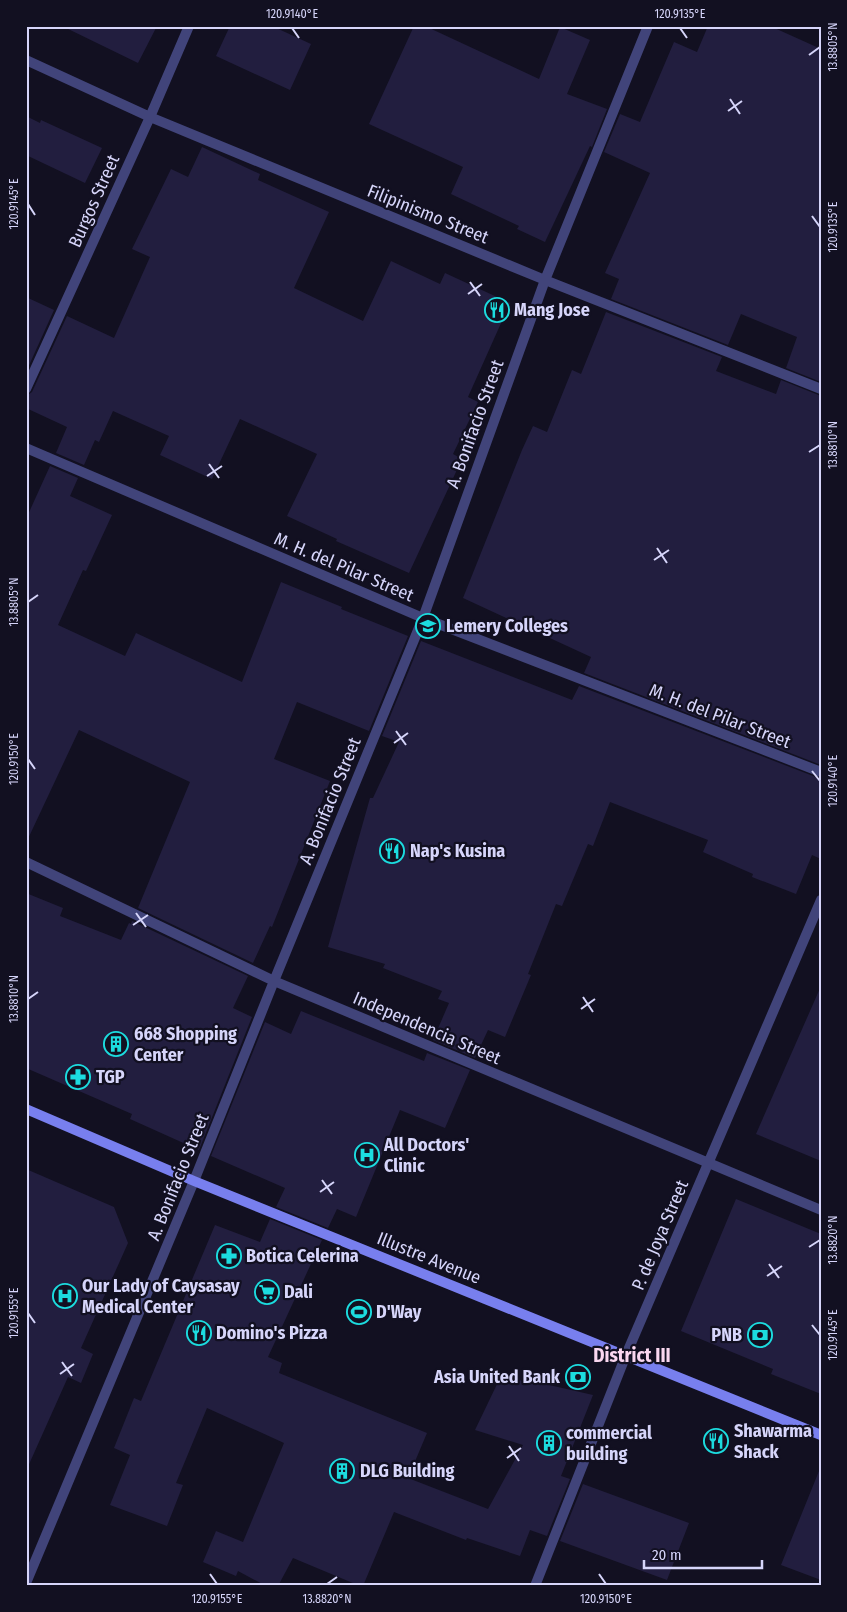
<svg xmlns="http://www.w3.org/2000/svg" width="847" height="1612" font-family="'Fira Sans Condensed',sans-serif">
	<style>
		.building { fill: #221e3f }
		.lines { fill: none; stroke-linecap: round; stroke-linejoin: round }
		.street { stroke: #41447a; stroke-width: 10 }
		.secondary { stroke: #787fee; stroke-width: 10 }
		.ticks { fill: none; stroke: #d6d5fa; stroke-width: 2 }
		.labels { text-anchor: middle; stroke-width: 4.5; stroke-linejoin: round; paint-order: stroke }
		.street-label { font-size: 18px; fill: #d6d5fa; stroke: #121021 }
		.poi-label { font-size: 18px; font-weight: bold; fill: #d6d5fa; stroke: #121021; text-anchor: start }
		.neighbourhood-label { font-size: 19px; font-weight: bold; fill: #fad7f0; stroke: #121021 }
		.neatline { fill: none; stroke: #d6d5fa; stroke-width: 2 }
		.ticks-label { font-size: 12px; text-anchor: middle; fill: #d6d5fa }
	</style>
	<rect width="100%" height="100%" fill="#121021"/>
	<path class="building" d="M62,26H157L138,63Z
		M230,26H272L311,44L290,90L216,56Z
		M414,26H425L539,79L560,27L590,40L567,94L607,109L592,147L590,146L545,242L517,229L519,226L451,194L463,167L369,124Z
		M708,26H770L821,49V382L786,368L797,337L741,314L728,345L611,299L619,279L605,273L650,173L604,152L620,114L640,122L674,42L697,52Z
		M26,116L40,123L41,120L102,148L85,183L26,155Z
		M202,147L260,174L258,180L329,212L294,288L363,321L391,261L440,284L445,273L510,303L468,397L478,402L453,454L462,459L409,573L336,541L337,539L287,516L317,454L240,419L212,479L160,455L169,436L113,411L99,442L95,440L84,465L56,453L67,427L26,408V396L32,392L67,316L114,338L150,257L132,249L171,169L188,177Z
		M26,297L54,310L26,372Z
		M606,312L722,357L716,371L776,394L781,380L821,396V765L584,673L591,657L463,598L522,450L533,426L547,432L572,370L581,374Z
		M50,466L78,478L70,496L112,515L86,571L83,570L58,625L125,656L136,633L242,682L281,582L342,607L341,609L408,636L369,731L297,702L274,759L330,781L272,927L270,926L253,963L138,908L190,782L79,730L26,843V519Z
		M421,641L572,700L579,686L821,779V859L812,855L796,894L752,877L753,874L703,852L708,840L610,802L593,846L588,844L562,906L556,904L528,974L531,975L505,1037L488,1030L475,1058L433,1040L449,1003L438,999L442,991L383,968L385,964L328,947L370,798H373L399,742L382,736Z
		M26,893L63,908L60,916L121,940L129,923L131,924L132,921L248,976L233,1008L252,1017L199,1150L130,1119L132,1114L26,1068Z
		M821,986V1161L756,1134Z
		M301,1011L424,1061L427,1053L470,1070L445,1128L400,1110L356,1217L337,1209L328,1228L276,1207L285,1188L211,1156L265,1022L291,1034Z
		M26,1169L114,1207L128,1243L81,1348L93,1354L81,1383L68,1377L26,1471Z
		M736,1199L821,1234V1394L771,1374L773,1369L681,1331Z
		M270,1219L322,1240L268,1357L282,1363L279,1373L427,1433L408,1478L488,1509L523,1445L475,1430L500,1378L536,1382L593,1395L561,1476L570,1479L547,1536L530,1530L520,1556L467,1538L466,1540L394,1512L363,1586H360L293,1558L278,1586H266L238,1571L236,1576L203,1562L216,1531L243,1542L284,1443L207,1408L176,1483L183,1485L167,1526L110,1505L130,1455L114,1448L134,1398L141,1401L215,1225L260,1242Z
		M819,1471H821V1580L781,1565Z
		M583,1484L689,1523L667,1580L560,1541Z"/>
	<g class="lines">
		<path class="street" d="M26,60L150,117L545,280L821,389
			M26,389L150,117L189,26
			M26,448L423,618L821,772
			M26,862L274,981L821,1210
			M26,1583L194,1181L274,981L423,618L545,280L648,26
			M535,1586L626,1355L821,900"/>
		<path class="secondary" d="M26,1109L194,1181L821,1435"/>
	</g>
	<path class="ticks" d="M292,28L299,38M680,28L687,38M809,55L820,47M730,99L740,114M728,111L742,101M28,204L35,215M812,216L820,227M470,282L480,296M468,294L482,284M809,452L820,445M209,464L219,478M207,476L222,466M657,548L667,563M654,560L669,550M28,602L38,595M396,731L406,745M394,743L408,733M28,759L35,769M812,771L820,781M136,913L146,927M133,925L148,915M583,997L593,1012M28,999L38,992M581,1009L595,999M322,1180L332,1194M320,1192L334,1182M809,1247L820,1240M769,1264L779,1278M767,1276L782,1266M28,1313L35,1323M812,1325L820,1335M62,1362L72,1376M60,1374L74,1364M509,1446L519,1461M507,1458L521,1448M210,1574L217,1584M599,1574L606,1584M327,1584L337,1577"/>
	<defs>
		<symbol id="restaurant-ring" viewBox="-11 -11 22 22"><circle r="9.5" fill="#121021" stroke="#1cdcdf" stroke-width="1.5"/><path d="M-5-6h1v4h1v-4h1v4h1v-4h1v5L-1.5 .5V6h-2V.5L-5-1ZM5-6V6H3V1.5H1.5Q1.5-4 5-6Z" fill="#1cdcdf"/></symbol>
		<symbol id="university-ring" viewBox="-11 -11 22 22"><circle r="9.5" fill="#121021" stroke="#1cdcdf" stroke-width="1.5"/><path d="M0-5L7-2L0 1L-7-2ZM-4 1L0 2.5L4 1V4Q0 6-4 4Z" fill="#1cdcdf"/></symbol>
		<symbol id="building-ring" viewBox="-11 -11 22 22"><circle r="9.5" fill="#121021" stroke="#1cdcdf" stroke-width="1.5"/><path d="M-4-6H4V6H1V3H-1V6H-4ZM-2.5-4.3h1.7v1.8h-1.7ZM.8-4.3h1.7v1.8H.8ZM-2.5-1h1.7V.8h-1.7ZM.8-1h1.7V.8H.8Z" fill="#1cdcdf"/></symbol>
		<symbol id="pharmacy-ring" viewBox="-11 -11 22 22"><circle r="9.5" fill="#121021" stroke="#1cdcdf" stroke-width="1.5"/><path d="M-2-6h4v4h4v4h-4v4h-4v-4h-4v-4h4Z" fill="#1cdcdf"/></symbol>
		<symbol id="hospital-ring" viewBox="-11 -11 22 22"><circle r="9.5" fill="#121021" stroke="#1cdcdf" stroke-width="1.5"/><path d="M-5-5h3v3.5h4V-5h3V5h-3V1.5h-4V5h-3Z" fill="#1cdcdf"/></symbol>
		<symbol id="supermarket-ring" viewBox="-11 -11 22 22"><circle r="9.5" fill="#121021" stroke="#1cdcdf" stroke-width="1.5"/><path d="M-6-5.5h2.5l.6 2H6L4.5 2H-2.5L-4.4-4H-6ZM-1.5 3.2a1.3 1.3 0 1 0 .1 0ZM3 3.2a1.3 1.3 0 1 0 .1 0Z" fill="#1cdcdf"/></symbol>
		<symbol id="stadium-ring" viewBox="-11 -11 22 22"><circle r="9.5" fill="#121021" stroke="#1cdcdf" stroke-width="1.5"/><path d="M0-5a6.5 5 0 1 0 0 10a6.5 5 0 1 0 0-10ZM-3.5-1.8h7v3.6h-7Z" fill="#1cdcdf"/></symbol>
		<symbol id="bank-ring" viewBox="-11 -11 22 22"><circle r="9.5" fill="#121021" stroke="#1cdcdf" stroke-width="1.5"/><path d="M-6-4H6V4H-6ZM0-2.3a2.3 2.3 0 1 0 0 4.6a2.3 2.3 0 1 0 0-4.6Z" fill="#1cdcdf"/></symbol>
	</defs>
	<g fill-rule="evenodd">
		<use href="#restaurant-ring" x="483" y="296" width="28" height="28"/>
		<use href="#university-ring" x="414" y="612" width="28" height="28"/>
		<use href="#restaurant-ring" x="378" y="837" width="28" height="28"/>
		<use href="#building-ring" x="102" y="1030" width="28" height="28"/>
		<use href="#pharmacy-ring" x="64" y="1063" width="28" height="28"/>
		<use href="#hospital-ring" x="353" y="1141" width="28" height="28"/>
		<use href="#pharmacy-ring" x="215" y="1242" width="28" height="28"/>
		<use href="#supermarket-ring" x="253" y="1278" width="28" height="28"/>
		<use href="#hospital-ring" x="51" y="1282" width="28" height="28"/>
		<use href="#stadium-ring" x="345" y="1298" width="28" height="28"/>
		<use href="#restaurant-ring" x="185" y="1319" width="28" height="28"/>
		<use href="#bank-ring" x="746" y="1321" width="28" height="28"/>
		<use href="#bank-ring" x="564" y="1363" width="28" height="28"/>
		<use href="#restaurant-ring" x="702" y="1427" width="28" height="28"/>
		<use href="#building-ring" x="535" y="1429" width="28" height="28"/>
		<use href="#building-ring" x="328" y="1457" width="28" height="28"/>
	</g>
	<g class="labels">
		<g class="street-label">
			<text transform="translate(94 201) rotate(-66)" y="6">Burgos Street</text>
			<text transform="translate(428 214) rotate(22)" y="6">Filipinismo Street</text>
			<text transform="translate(475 424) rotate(-70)" y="6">A. Bonifacio Street</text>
			<text transform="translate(344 567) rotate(23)" y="6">M. H. del Pilar Street</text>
			<text transform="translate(720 716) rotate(21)" y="6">M. H. del Pilar Street</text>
			<text transform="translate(330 801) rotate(-68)" y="6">A. Bonifacio Street</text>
			<text transform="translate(427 1028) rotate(23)" y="6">Independencia Street</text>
			<text transform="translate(178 1177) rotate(-68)" y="6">A. Bonifacio Street</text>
			<text transform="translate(660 1235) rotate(-67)" y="6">P. de Joya Street</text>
			<text transform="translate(429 1258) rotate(22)" y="6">Illustre Avenue</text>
		</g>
		<g class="poi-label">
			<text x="514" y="316">Mang Jose</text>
			<text x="446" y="632">Lemery Colleges</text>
			<text x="410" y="857">Nap's Kusina</text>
			<text x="134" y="1040">668 Shopping<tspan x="134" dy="21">Center</tspan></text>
			<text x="96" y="1083">TGP</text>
			<text x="384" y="1151">All Doctors'<tspan x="384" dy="21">Clinic</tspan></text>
			<text x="246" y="1262">Botica Celerina</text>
			<text x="82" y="1292">Our Lady of Caysasay<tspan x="82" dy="21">Medical Center</tspan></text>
			<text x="284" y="1298">Dali</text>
			<text x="376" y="1318">D'Way</text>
			<text x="216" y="1339">Domino's Pizza</text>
			<text x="742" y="1341" text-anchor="end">PNB</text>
			<text x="560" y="1383" text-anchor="end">Asia United Bank</text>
			<text x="734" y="1437">Shawarma<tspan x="734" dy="21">Shack</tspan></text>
			<text x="566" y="1439">commercial<tspan x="566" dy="21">building</tspan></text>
			<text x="360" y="1477">DLG Building</text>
		</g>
		<g class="neighbourhood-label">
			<text x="632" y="1362">District III</text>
		</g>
	</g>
	<rect width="847" height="1612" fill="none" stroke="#121021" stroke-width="55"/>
	<path d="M644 1560v8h118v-8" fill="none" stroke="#d6d5fa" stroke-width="2.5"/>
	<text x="652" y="1560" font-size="15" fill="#d6d5fa" stroke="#121021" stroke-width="4" paint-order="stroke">20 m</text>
	<rect x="28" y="28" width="792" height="1556" class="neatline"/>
	<g class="ticks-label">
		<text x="292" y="18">120.9140°E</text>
		<text x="680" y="18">120.9135°E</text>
		<text transform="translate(833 47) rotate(-90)" y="4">13.8805°N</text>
		<text transform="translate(14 204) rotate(-90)" y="4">120.9145°E</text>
		<text transform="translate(833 227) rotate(-90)" y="4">120.9135°E</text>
		<text transform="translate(833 445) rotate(-90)" y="4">13.8810°N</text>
		<text transform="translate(14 602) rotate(-90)" y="4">13.8805°N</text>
		<text transform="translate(14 759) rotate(-90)" y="4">120.9150°E</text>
		<text transform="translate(833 781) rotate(-90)" y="4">120.9140°E</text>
		<text transform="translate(14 999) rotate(-90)" y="4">13.8810°N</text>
		<text transform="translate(833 1240) rotate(-90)" y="4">13.8820°N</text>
		<text transform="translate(14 1313) rotate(-90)" y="4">120.9155°E</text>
		<text transform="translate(833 1335) rotate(-90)" y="4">120.9145°E</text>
		<text x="217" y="1603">120.9155°E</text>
		<text x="327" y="1603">13.8820°N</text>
		<text x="606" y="1603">120.9150°E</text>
	</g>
</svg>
